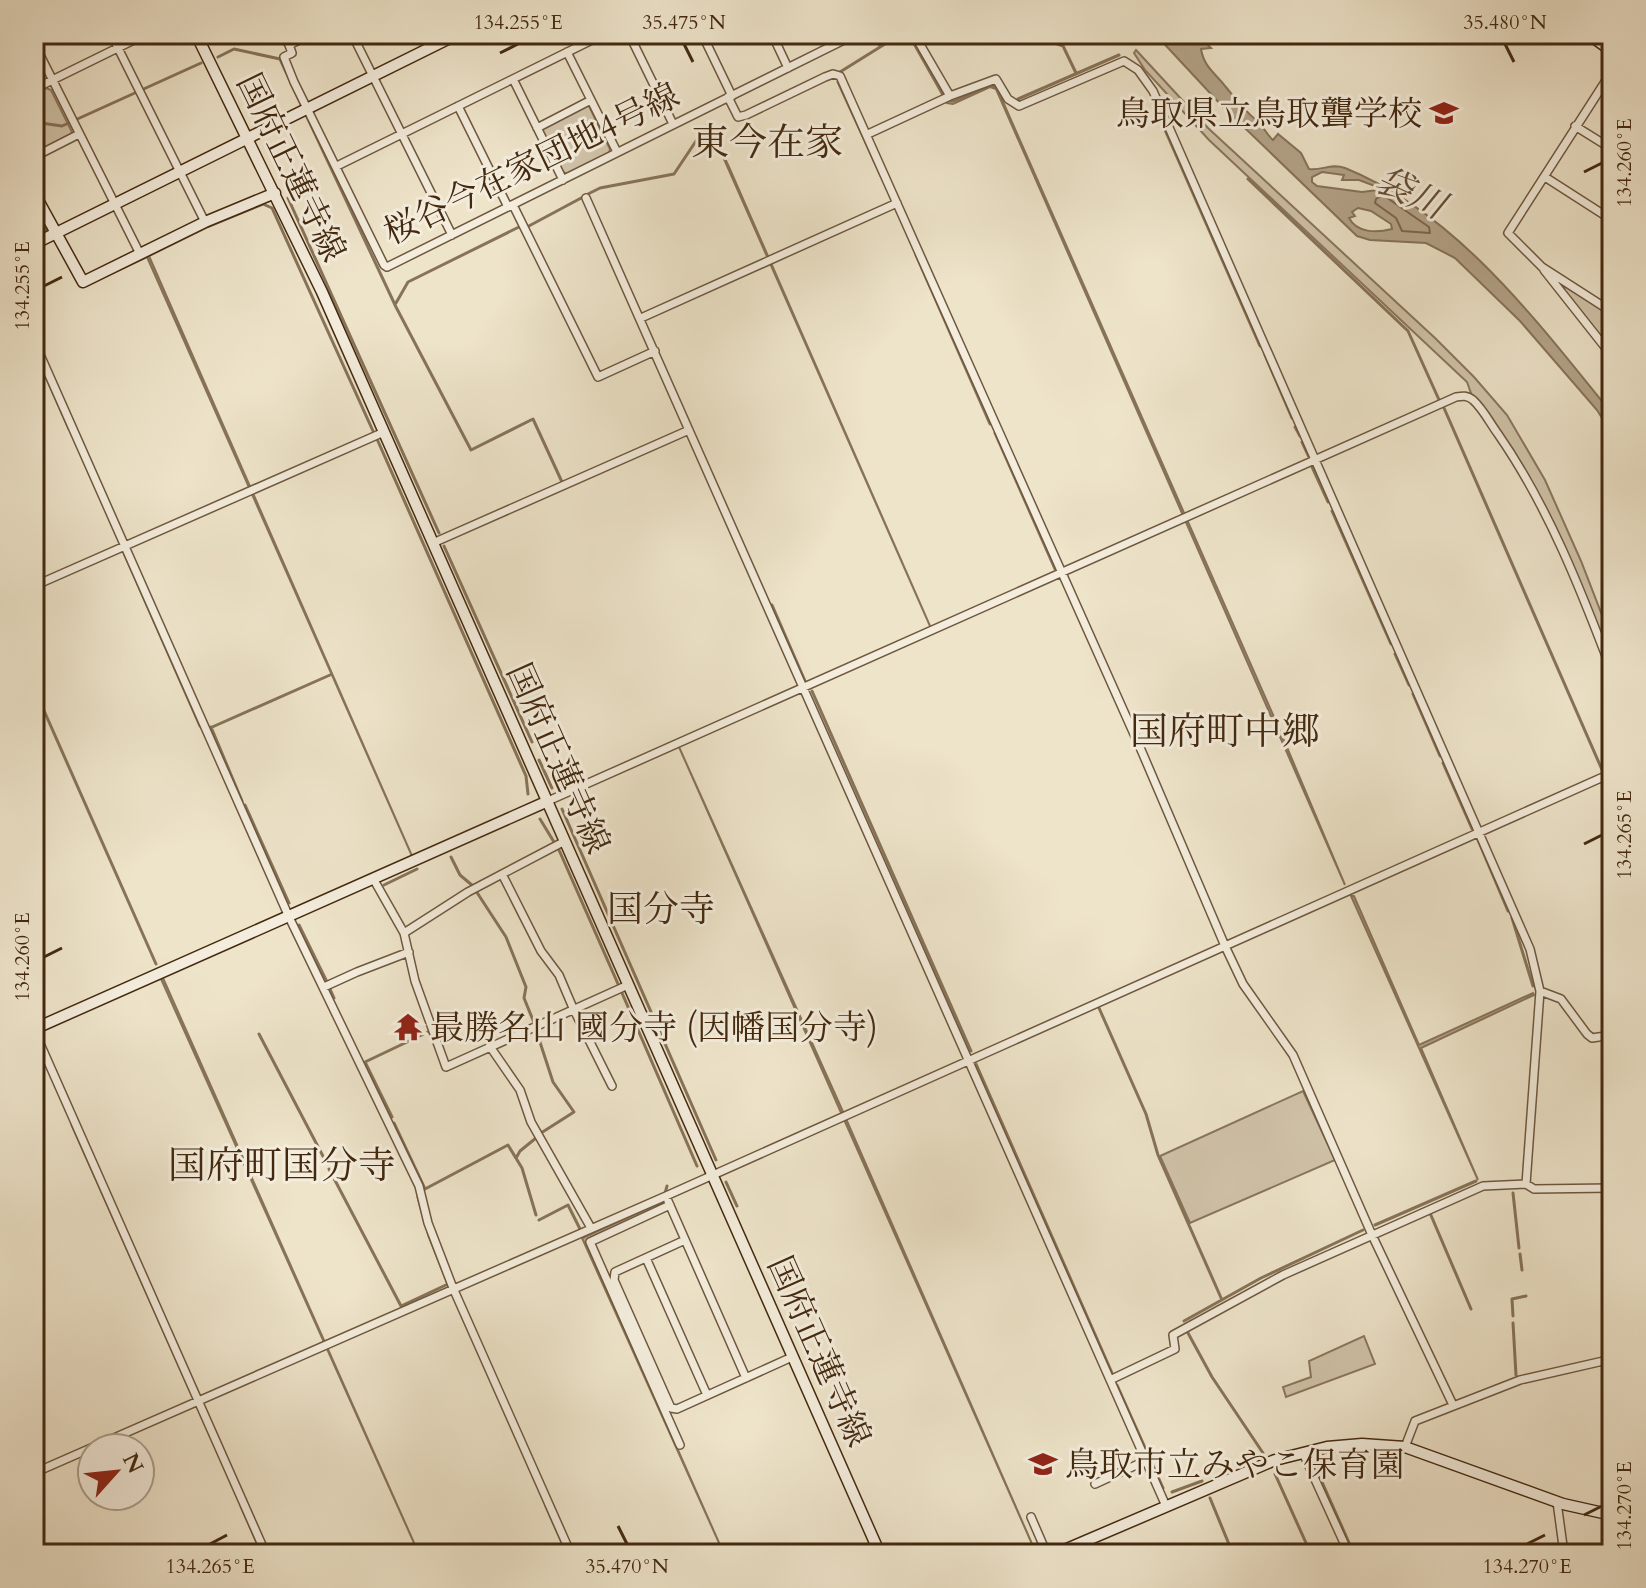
<svg xmlns="http://www.w3.org/2000/svg" width="1646" height="1588" font-family="Cardo,'Noto Serif JP',serif">
	<style>
		.green { fill: #d1c4aa; stroke: #8a765c; stroke-width: 2 }
		.water { fill: #b4a48a; stroke: #877359; stroke-width: 2; fill-rule: evenodd }
		.lines { fill: none; stroke-linecap: round; stroke-linejoin: round }
		.shore { stroke: #7c664c; stroke-width: 2 }
		.stream { stroke: #877359; stroke-width: 3 }
		.street-casing { stroke: #6e583e; stroke-width: 10 }
		.secondary-casing { stroke: #43290f; stroke-width: 13 }
		.primary-casing { stroke: #43290f; stroke-width: 15 }
		.street { stroke: #f4eddd; stroke-width: 7 }
		.secondary { stroke: #f4eddd; stroke-width: 10 }
		.primary { stroke: #eee4ca; stroke-width: 12 }
		.ticks { fill: none; stroke: #43290f; stroke-width: 3 }
		.labels { text-anchor: middle; stroke-width: 6; stroke-linejoin: round; paint-order: stroke }
		.poi-label { font-size: 34px; fill: #43290f; stroke: #f4eddd; text-anchor: start }
		.street-label { font-size: 34px; fill: #43290f; stroke: #f4eddd }
		.water-label { font-size: 36px; font-style: italic; fill: #654e34; stroke: #f4eddd }
		.neighbourhood-label { font-size: 36px; fill: #43290f; stroke: #f4eddd }
		.quarter-label { font-size: 38px; fill: #43290f; stroke: #f4eddd }
		.neatline { fill: none; stroke: #43290f; stroke-width: 3 }
		.ticks-label { font-size: 20px; text-anchor: middle; fill: #43290f }
	</style>
	<rect width="100%" height="100%" fill="#eee4ca"/>
	<filter id="stains"><feTurbulence type="fractalNoise" baseFrequency=".0025" numOctaves="4"/><feColorMatrix values="0 0 0 0 .2 0 0 0 0 .09 0 0 0 0 .02 0 0 0 .5 -.17"/></filter>
	<radialGradient id="worn" r=".72"><stop offset=".6" stop-color="#630" stop-opacity="0"/><stop offset="1" stop-color="#630" stop-opacity=".3"/></radialGradient>
	<path class="green" d="M1136,50L1208,128L1435,338L1474,377L1507,415L1545,480L1581,561L1612,641V664L1560,540L1528,474L1472,396L1467,382L1209,140L1145,70L1134,53Z
		M46,88L51,90L73,134L34,154V94Z
		M588,104L610,149L609,153L567,174L563,172L541,128Z
		M1566,287L1612,316V352L1563,289Z
		M1303,1091L1335,1160L1190,1223L1160,1156Z
		M1364,1336L1375,1364L1286,1397L1283,1387L1311,1377L1309,1361Z"/>
	<path class="water" d="M908,34L948,101H954L991,85L997,88L1281,733L1345,885L996,89L990,87L953,104L947,103Z
		M1155,34H1196L1211,48L1201,49C1204,67 1215,73 1225,86C1236,99 1243,109 1256,120C1263,125 1266,134 1273,140L1278,134L1301,153L1309,169C1321,171 1331,163 1345,168C1454,212 1532,315 1605,405L1612,414V434L1597,410L1520,321L1455,258L1426,243L1370,240L1357,236L1223,107ZM1322,172L1344,175L1342,180H1359L1375,186L1378,190L1362,192L1317,186L1312,182V177ZM1358,208L1371,211L1391,224L1392,229C1376,233 1357,233 1349,218L1355,216L1352,212Z
		M709,125L729,167L930,626Z
		M209,225L210,226L149,256L412,856L147,257L92,283L91,281Z
		M679,747L840,1105L1036,1553Z
		M1351,896H1354L1419,1045L1533,993L1534,995L1421,1048L1478,1180Z
		M163,978L419,1554L161,979Z
		M658,1204L659,1207L591,1237L586,1242L724,1554L582,1238Z"/>
	<g class="lines">
		<path class="shore" d="M1383,195L1429,227L1430,233L1402,231L1396,218L1375,203L1376,199Z"/>
		<path class="stream" d="M873,34L880,46
			M1031,34L1063,46L1076,73
			M218,57L234,49L280,59L396,307L471,450L533,419L562,482
			M840,72L901,34
			M838,82L881,176
			M1151,98L1260,346
			M1018,99L1119,55
			M34,122L62,126L201,63
			M1248,179L1408,331L1440,402
			M588,194L600,188L674,174L706,126
			M288,198L439,533
			M34,207L48,233
			M209,226L263,204L272,208L373,431
			M527,227L583,197
			M916,255L990,424
			M396,303L408,282L521,226
			M1265,355L1292,418
			M43,370L69,429
			M1444,408L1603,772
			M1295,427L1300,436
			M995,433L1055,569
			M377,439L526,776L528,794
			M1302,442L1309,457
			M1312,467L1328,502
			M1332,511L1391,644
			M444,546L532,742
			M124,553L200,726
			M772,605L805,681
			M1395,654L1409,685
			M34,688L156,964
			M812,691L971,1051
			M1413,694L1440,756
			M211,727L242,801
			M210,728L330,675
			M539,760L552,788
			M1443,763L1473,831
			M1610,783L1612,788
			M245,805L289,903
			M562,809L716,1160
			M540,819L554,842
			M1478,840L1508,911
			M559,850L618,984
			M451,857L460,875L473,886
			M384,885L417,869
			M476,891L506,937L526,987L524,998L535,1025
			M1512,918L1533,986
			M299,925L327,982
			M330,989L334,998
			M622,993L697,1166
			M1099,1008L1146,1114L1158,1155L1222,1300
			M536,1030L553,1082L574,1112L541,1133
			M259,1034L325,1160
			M976,1064L1112,1373
			M392,1117L365,1062L428,1032
			M394,1123L425,1189L508,1145L522,1168L536,1215
			M72,1125L189,1388
			M516,1158L520,1151L536,1138
			M329,1169L401,1306L448,1284L429,1236L418,1197
			M726,1182L737,1206
			M1513,1193L1519,1248
			M657,1207L662,1205L667,1186
			M1430,1213L1471,1309
			M539,1220L568,1205L580,1229
			M1375,1225L1476,1181
			M1520,1254L1522,1270
			M1513,1316L1512,1299L1526,1296
			M1184,1321L1261,1278L1363,1230
			M1513,1323L1516,1375
			M1188,1333L1212,1377L1263,1453
			M1117,1385L1163,1488
			M1318,1473L1354,1554
			M1275,1474L1311,1554
			M1172,1492L1202,1481
			M1210,1498L1233,1554
			M241,1506L262,1554
			M546,1506L567,1554
			M1413,1554L1433,1545"/>
		<defs>
			<path id="street" d="M111,34L205,222
				M283,34L289,45L311,34
				M352,34L452,235
				M629,34L673,124
				M702,34L732,96
				M772,34L788,68
				M914,34L950,96
				M34,43L139,252
				M289,45L292,53L284,57L294,82L384,265L387,267L856,34
				M567,52L617,152
				M1612,71L1508,233L1542,267L1612,312
				M513,79L563,180
				M34,89L146,34
				M728,97L738,117L746,115L825,77L833,74L840,76L1142,752L1225,946L1243,984L1293,1055L1372,1235L1453,1405
				M458,106L508,207
				M1575,126L1612,149
				M537,128L591,100
				M868,134L950,96L996,79L1008,99L1019,106L1124,61L1138,70L1153,91L1530,949L1540,991L1526,1184
				M34,157L79,134
				M337,166L604,34
				M1545,177L1612,220
				M586,198L1166,1506
				M513,205L598,377L655,351
				M1544,270L1612,356
				M641,318L897,203
				M34,341L289,917L419,1186L428,1223L453,1288L571,1554
				M433,543L689,430
				M34,586L384,432
				M548,801L1456,397C1462,396 1467,395 1473,400C1483,409 1490,423 1498,434C1548,506 1581,590 1612,672
				M502,874L541,951L559,975L573,1008L612,1086
				M374,880L404,933L415,981L446,1067L628,985
				M404,933L468,892L565,841
				M324,987L357,972L409,952
				M1540,991L1561,999L1587,1034L1592,1038L1612,1035
				M34,1030L266,1554
				M491,1048L520,1090L531,1122L591,1228
				M1612,1103V1126
				M668,1201L746,1378
				M670,1205L590,1242L680,1445
				M685,1240L615,1272L614,1280L671,1408L677,1409L792,1357
				M646,1258L707,1395
				M1110,1380L1175,1349L1173,1335L1283,1275L1483,1186L1526,1184L1534,1189L1612,1188
				M1405,1447L1415,1421L1520,1380L1612,1359
				M1303,1453L1349,1554
				M34,1473L666,1196L1612,773
				M1095,1484L1145,1461
				M1031,1517L1047,1554
				M1427,1554L1435,1551L1441,1554
				M1556,1554L1563,1546L1557,1502"/>
			<path id="secondary" d="M196,34L322,292L880,1554
				M34,193L83,282L205,222L275,193
				M34,244L458,34
				M34,1029L548,801
				M1055,1554L1275,1460L1327,1447L1362,1444L1405,1447L1563,1504L1612,1515"/>
			<path id="primary" d="M1590,34L1612,50"/>
		</defs>
		<use href="#street" class="street-casing"/>
		<use href="#secondary" class="secondary-casing"/>
		<use href="#primary" class="primary-casing"/>
		<use href="#street" class="street"/>
		<use href="#secondary" class="secondary"/>
		<use href="#primary" class="primary"/>
	</g>
	<path class="ticks" d="M684,44L693,62M1505,44L1514,62M500,53L518,44M1584,172L1602,163M44,286L62,277M1584,844L1602,835M44,957L62,948M1584,1515L1602,1506M618,1526L627,1544M210,1544L227,1535M1527,1544L1545,1535"/>
	<defs>
		<symbol id="school-bare" viewBox="-9 -9 18 18"><path d="M0-5L7-2L0 1L-7-2ZM-4 1L0 2.5L4 1V4Q0 6-4 4Z" fill="#8f2418" stroke="#f4eddd" stroke-width="2.5" paint-order="stroke"/></symbol>
		<symbol id="temple-bare" viewBox="-9 -9 18 18"><path d="M0-6L5-2H3V0L6.5 2.5H4V6H1.5V3h-3V6H-4V2.5H-6.5L-3 0V-2H-5Z" fill="#8f2418" stroke="#f4eddd" stroke-width="2.5" paint-order="stroke"/></symbol>
	</defs>
	<g fill-rule="evenodd">
		<use href="#school-bare" x="1424" y="93" width="40" height="40"/>
		<use href="#temple-bare" x="388" y="1007" width="40" height="40"/>
		<use href="#school-bare" x="1023" y="1444" width="40" height="40"/>
	</g>
	<g class="labels">
		<g class="poi-label">
			<text x="1422" y="125" text-anchor="end">鳥取県立鳥取聾学校</text>
			<text x="430" y="1039">最勝名山 國分寺 (因幡国分寺)</text>
			<text x="1065" y="1476">鳥取市立みやこ保育園</text>
		</g>
		<g class="street-label">
			<text transform="translate(531 163) rotate(-26)" y="12">桜谷今在家団地4号線</text>
			<text transform="translate(292 167) rotate(64)" y="12">国府正蓮寺線</text>
			<text transform="translate(559 758) rotate(66)" y="12">国府正蓮寺線</text>
			<text transform="translate(820 1351) rotate(66)" y="12">国府正蓮寺線</text>
		</g>
		<g class="water-label">
			<text transform="translate(1411 192) rotate(25)" y="13">袋川</text>
		</g>
		<g class="neighbourhood-label">
			<text x="661" y="921">国分寺</text>
		</g>
		<g class="quarter-label">
			<text x="767" y="155">東今在家</text>
			<text x="1225" y="744">国府町中郷</text>
			<text x="282" y="1178">国府町国分寺</text>
		</g>
	</g>
	<rect width="1646" height="1588" fill="none" stroke="#eee4ca" stroke-width="88"/>
	<g transform="translate(116 1472) rotate(63)"><circle r="38" fill="#f4eddd" stroke="#ad9f8b" stroke-width="2"/>
	<path d="M0-6L14 30L0 20L-14 30Z" fill="#8f2418"/>
	<text y="-12" font-size="22" font-weight="bold" text-anchor="middle" fill="#43290f">N</text>
	</g>
	<rect x="44" y="44" width="1558" height="1500" class="neatline"/>
	<g class="ticks-label">
		<text x="518" y="29">134.255°E</text>
		<text x="684" y="29">35.475°N</text>
		<text x="1505" y="29">35.480°N</text>
		<text transform="translate(1624 163) rotate(-90)" y="7">134.260°E</text>
		<text transform="translate(22 286) rotate(-90)" y="7">134.255°E</text>
		<text transform="translate(1624 835) rotate(-90)" y="7">134.265°E</text>
		<text transform="translate(22 957) rotate(-90)" y="7">134.260°E</text>
		<text transform="translate(1624 1506) rotate(-90)" y="7">134.270°E</text>
		<text x="210" y="1573">134.265°E</text>
		<text x="627" y="1573">35.470°N</text>
		<text x="1527" y="1573">134.270°E</text>
	</g>
	<rect width="100%" height="100%" filter="url(#stains)"/>
	<rect width="100%" height="100%" fill="url(#worn)"/>
</svg>
